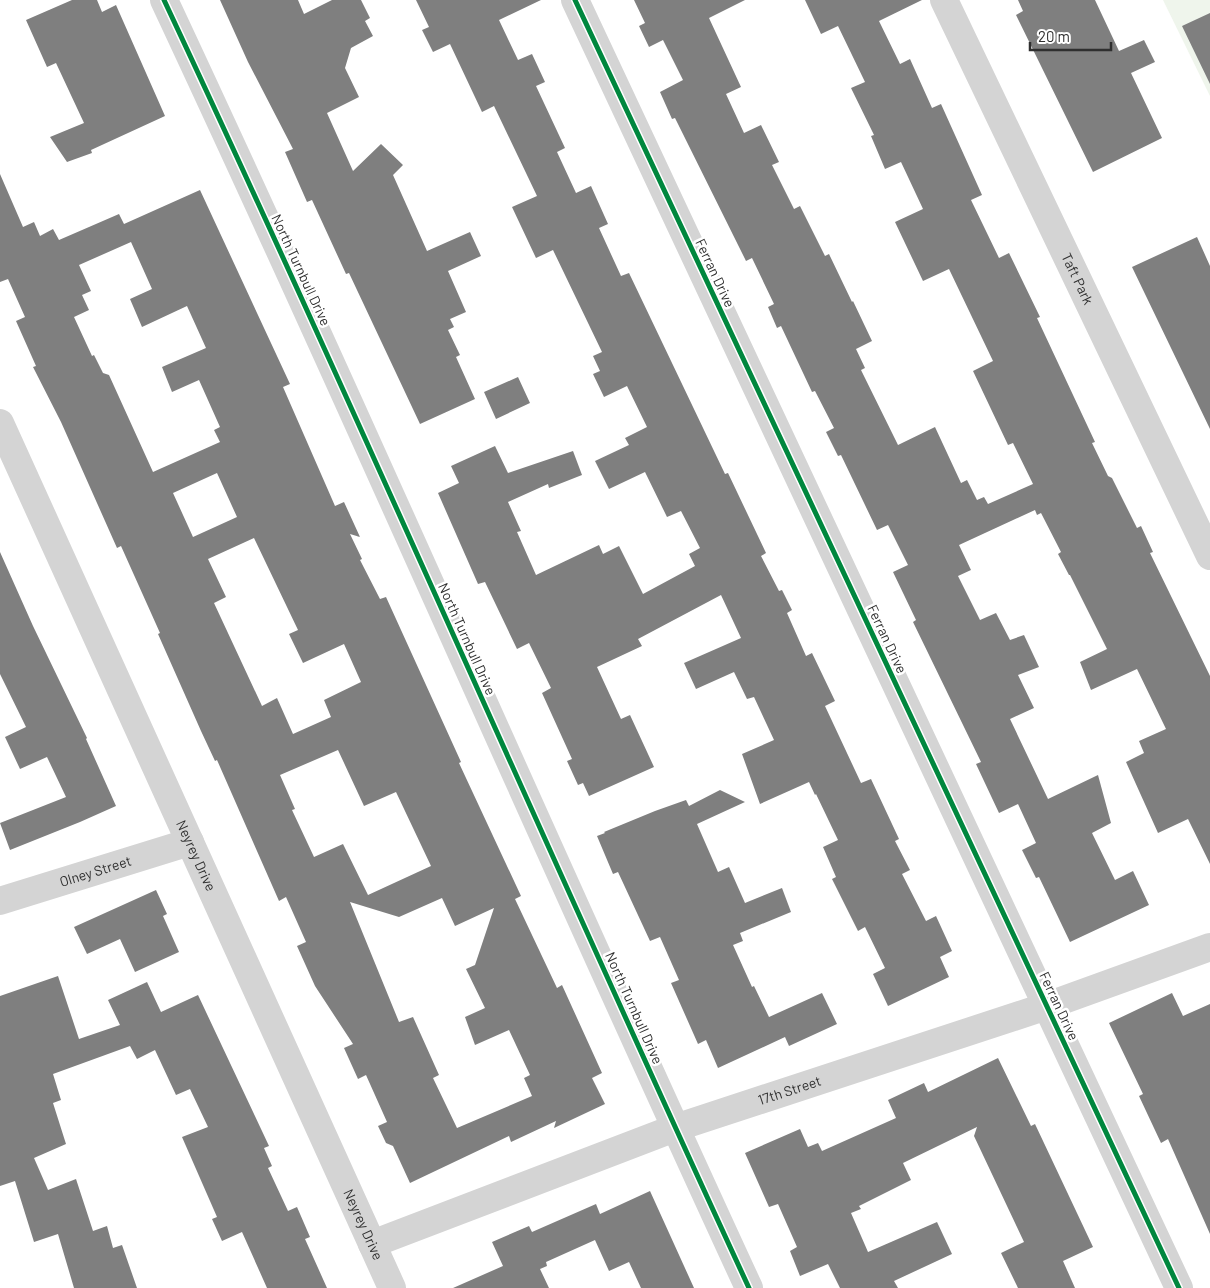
<svg xmlns="http://www.w3.org/2000/svg" width="1210" height="1288" font-family="Barlow,sans-serif">
	<style>
		.green { fill: #eff5ec }
		.building { fill: #7f7f7f; fill-rule: evenodd }
		.lines { fill: none; stroke-linecap: round; stroke-linejoin: round }
		.minor { stroke: #d4d4d4; stroke-width: 28 }
		.cycleway-casing { stroke: #fff; stroke-width: 8 }
		.cycleway { stroke: #00873e; stroke-width: 5 }
		.labels { text-anchor: middle; stroke-width: 5; stroke-linejoin: round; paint-order: stroke }
		.street-label { font-size: 14px; fill: #2f2f2f; stroke: #fff }
	</style>
	<rect width="100%" height="100%" fill="#fff"/>
	<path class="green" d="M1163,0H1210V96Z"/>
	<path class="building" d="M72,0H97L102,12L116,5L165,116L91,150L92,153L67,162L50,137L84,123L56,63L47,67L26,20Z
		M220,0H298L304,14L332,0H361L370,18L365,21L373,36L351,48L345,68L359,97L327,113L353,171L381,144L403,165L393,175L427,251L470,232L481,256L448,271L466,312L450,319L454,327L448,330L460,355L456,357L475,399L420,424L349,273L346,274L312,200L307,202L285,152L293,149L248,62Z
		M416,0H541L499,20L518,60L532,54L545,82L536,86L565,148L557,152L576,193L591,186L608,224L599,228L621,276L629,273L725,474L728,473L766,553L761,556L779,591L782,590L792,610L787,613L806,656L812,653L835,701L825,706L861,783L871,779L899,839L895,841L910,870L902,874L926,921L936,916L952,951L940,957L949,977L888,1006L873,974L885,968L865,927L858,931L832,879L836,877L823,847L838,840L816,794L815,795L809,782L760,804L742,754L774,740L754,697L747,699L734,672L696,689L684,663L741,638L721,595L638,639L642,646L597,667L621,719L630,715L654,767L589,796L583,783L578,785L567,761L572,759L542,693L551,688L529,643L517,649L485,582L478,584L438,493L459,483L451,466L495,446L508,473L573,451L582,475L549,488L548,484L508,502L521,531L517,532L536,575L599,545L603,554L619,546L643,594L695,566L689,554L700,548L681,511L667,517L645,472L609,489L595,461L629,445L625,438L647,427L627,386L604,397L593,374L600,371L593,356L602,352L553,250L536,258L512,207L537,196L494,106L482,112L450,44L433,52L422,30L429,27Z
		M634,0H745L709,18L741,87L726,94L744,133L761,125L779,162L772,165L794,209L800,206L825,256L829,254L852,302L853,301L872,341L856,349L865,368L861,370L898,445L935,427L961,483L967,480L977,500L984,497L988,504L1033,484L1013,443L1008,445L973,371L993,361L949,269L923,281L895,222L923,209L901,162L885,169L871,136L874,135L851,88L865,82L838,26L821,34L805,0H922L879,21L900,64L910,59L932,108L941,104L982,195L971,200L999,258L1009,253L1040,317L1037,318L1095,442L1092,443L1108,476L1112,478L1137,528L1141,526L1153,552L1150,553L1210,676V864L1188,819L1158,833L1126,762L1144,753L1139,741L1166,729L1137,669L1091,690L1080,662L1107,649L1070,575H1069L1058,554L1061,552L1041,513L1037,515L1035,510L959,545L971,570L958,576L980,620L996,613L1010,640L1024,635L1039,667L1018,675L1034,708L1010,719L1048,799L1098,775L1111,823L1092,833L1115,880L1133,871L1149,905L1070,942L1039,877L1036,878L1022,850L1036,843L1018,804L999,813L976,764L981,762L913,622L916,620L893,572L908,565L888,525L877,530L841,455L838,456L826,432L834,428L815,391L812,392L781,326L777,328L768,307L774,304L752,258L746,261L675,118L672,119L660,92L683,80L663,40L649,47L639,26L645,23Z
		M1018,0H1095L1119,51L1144,40L1155,62L1131,73L1162,138L1093,172L1016,15L1023,11Z
		M1210,13V84L1182,26Z
		M0,174L23,227L34,222L40,236L53,229L59,240L119,214L124,224L200,190L290,384L283,387L335,506L344,502L360,537L350,534L362,559L360,560L380,599L386,597L461,762L459,763L521,896L515,899L557,988L562,985L602,1073L592,1078L605,1104L554,1128L556,1121L511,1142L509,1136L410,1183L393,1146L386,1143L378,1126L387,1122L366,1075L358,1079L344,1048L353,1044L315,986L297,946L306,942L286,897L279,901L217,760L215,761L201,731L158,634L160,633L121,546L117,548L61,422L33,367L36,366L16,321L25,317L8,279L0,282ZM131,242L152,289L130,299L142,327L187,306L206,348L162,367L172,392L199,380L220,427L214,430L220,442L153,472L109,375L103,373L94,355L92,356L74,317L89,310L82,295L91,291L79,265ZM217,473L237,517L193,537L173,493ZM254,538L298,630L289,634L303,663L344,644L361,682L324,700L331,717L293,734L277,698L262,706L214,603L226,597L208,559ZM338,750L364,806L396,792L431,866L368,895L343,844L314,857L292,810L295,809L280,775ZM442,898L455,926L494,908L475,965L466,969L485,1008L465,1017L475,1045L509,1030L530,1075L524,1078L532,1096L457,1128L433,1078L439,1075L413,1017L399,1022L350,902L399,917Z
		M1197,237L1210,266V429L1132,267Z
		M518,377L530,403L496,419L484,392Z
		M0,552L33,626L87,738L86,739L116,806L80,822L10,850L0,823L66,797L47,757L20,769L5,737L26,727L0,674Z
		M720,790L745,802L697,824L718,872L729,867L745,903L782,888L791,912L740,933L743,941L733,945L752,987L754,986L769,1017L822,993L837,1024L789,1046L785,1037L718,1068L706,1040L698,1044L671,983L679,980L660,937L650,941L618,872L613,874L597,836L605,833L604,832L655,811L686,800L689,806Z
		M156,890L167,914L163,916L179,952L135,972L120,939L87,954L74,927Z
		M58,976L79,1039L120,1025L108,1000L147,982L161,1012L198,995L269,1146L264,1148L272,1166L268,1168L288,1211L297,1207L310,1237L305,1239L327,1288H267L242,1232L222,1241L212,1219L217,1217L182,1137L208,1127L190,1089L176,1095L155,1050L137,1059L130,1046L53,1074L61,1100L53,1103L66,1144L34,1158L48,1190L76,1179L93,1231L107,1226L113,1248L122,1245L137,1288H74L58,1234L34,1242L15,1181L0,1186V996Z
		M1172,993L1183,1016L1210,1004V1234L1168,1139L1161,1143L1139,1096L1143,1094L1109,1023Z
		M998,1058L1031,1126L1035,1124L1093,1247L1063,1261L1075,1288H1018L1001,1253L1024,1242L974,1136L977,1127L903,1163L911,1180L859,1206L861,1209L851,1213L868,1252L937,1222L952,1254L894,1281L898,1288H840L828,1264L800,1276L790,1251L797,1247L778,1204L769,1207L745,1153L800,1129L808,1147L818,1143L822,1151L896,1118L888,1100L924,1083L928,1092Z
		M650,1191L694,1288H641L629,1262L609,1271L595,1240L546,1262L547,1266L540,1269L549,1288H453L503,1266L492,1242L529,1226L532,1232L596,1204L600,1214Z"/>
	<g class="lines">
		<g class="minor">
			<path d="M164,0C364,427 551,860 749,1288"/>
			<path d="M575,0L1179,1288"/>
			<path id="s1" d="M944,0L1210,556"/>
			<path id="s2" d="M0,423L392,1288"/>
			<path id="s3" d="M0,901L190,842"/>
			<path id="s4" d="M372,1244L675,1128L1047,1006L1210,947"/>
		</g>
		<defs>
			<path id="cycleway" d="M164,0C364,427 551,860 749,1288
				M575,0L1179,1288"/>
		</defs>
		<use href="#cycleway" class="cycleway-casing"/>
		<use href="#cycleway" class="cycleway"/>
	</g>
	<g class="labels">
		<g class="street-label">
			<text transform="translate(301 270) rotate(65)" y="5">North Turnbull Drive</text>
			<text transform="translate(715 273) rotate(65)" y="5">Ferran Drive</text>
			<text dy="5" stroke="none"><textPath href="#s1" startOffset="309">Taft Park</textPath></text>
			<text transform="translate(467 639) rotate(66)" y="5">North Turnbull Drive</text>
			<text transform="translate(887 639) rotate(65)" y="5">Ferran Drive</text>
			<text dy="5" stroke="none"><textPath href="#s2" startOffset="475">Neyrey Drive</textPath></text>
			<text dy="5" stroke="none"><textPath href="#s3" startOffset="100">Olney Street</textPath></text>
			<text transform="translate(1059 1006) rotate(65)" y="5">Ferran Drive</text>
			<text transform="translate(634 1008) rotate(66)" y="5">North Turnbull Drive</text>
			<text dy="5" stroke="none"><textPath href="#s4" startOffset="445">17th Street</textPath></text>
			<text dy="5" stroke="none"><textPath href="#s2" startOffset="880">Neyrey Drive</textPath></text>
		</g>
	</g>
	<path d="M1030 42v8h81v-8" fill="none" stroke="#2f2f2f" stroke-width="2.5"/>
	<text x="1038" y="42" font-size="15" fill="#2f2f2f" stroke="#ffffff" stroke-width="4" paint-order="stroke">20 m</text>
</svg>
